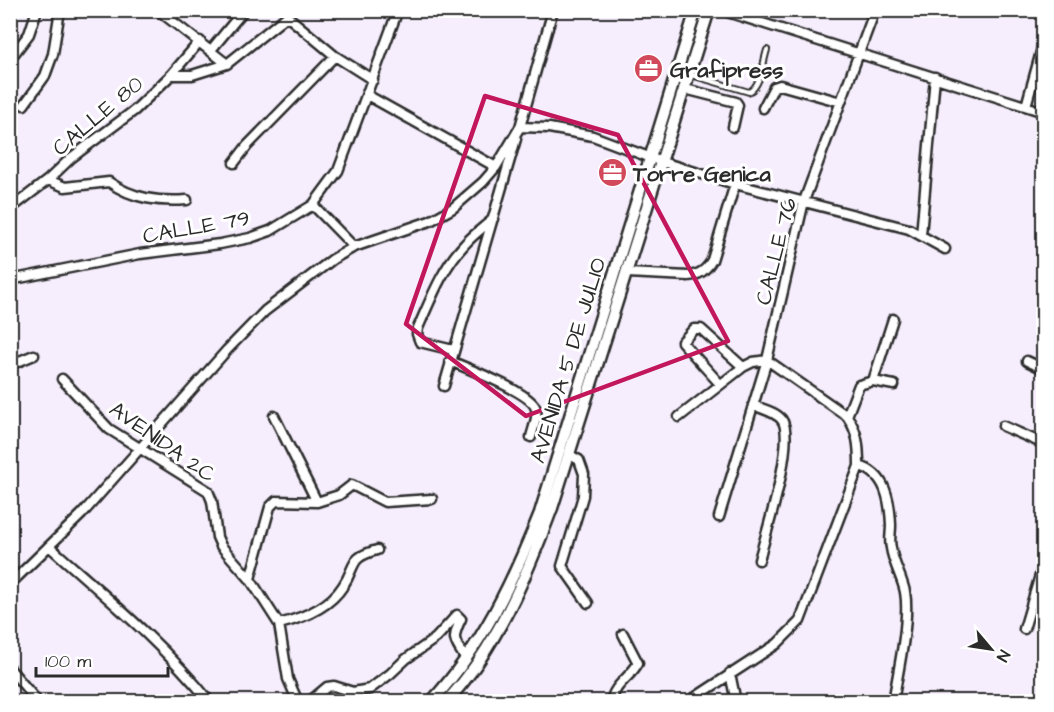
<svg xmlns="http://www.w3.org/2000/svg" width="1054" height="712" font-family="'Architects Daughter',sans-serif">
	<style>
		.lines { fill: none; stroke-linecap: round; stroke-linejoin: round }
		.service-casing { stroke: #2b2b2b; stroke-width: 8 }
		.minor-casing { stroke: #2b2b2b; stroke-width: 13 }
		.secondary-casing { stroke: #2b2b2b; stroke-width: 15 }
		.service { stroke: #fff; stroke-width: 4 }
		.minor { stroke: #fff; stroke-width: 8 }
		.secondary { stroke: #fff; stroke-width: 10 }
		.marked { fill: none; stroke: #c2185b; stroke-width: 4.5; stroke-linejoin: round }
		.labels { text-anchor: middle; stroke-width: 6; stroke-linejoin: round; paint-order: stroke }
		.poi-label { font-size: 22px; font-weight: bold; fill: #2b2b2b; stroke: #fff; text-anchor: start }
		.street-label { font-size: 22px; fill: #2b2b2b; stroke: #fff }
	</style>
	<rect width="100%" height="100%" fill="#f6eefd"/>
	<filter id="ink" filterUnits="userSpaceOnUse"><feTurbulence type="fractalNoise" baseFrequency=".0167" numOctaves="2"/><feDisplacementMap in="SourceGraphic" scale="12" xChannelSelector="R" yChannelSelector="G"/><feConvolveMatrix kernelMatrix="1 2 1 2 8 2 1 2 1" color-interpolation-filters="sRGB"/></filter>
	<g filter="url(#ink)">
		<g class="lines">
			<defs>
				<path id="service" d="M691,75L749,92C761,86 763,62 767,50"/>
				<path id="minor" d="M158,10L227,64L287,16L335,56L373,80
					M721,10L1044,112
					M211,50L244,10
					M10,59L29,34L37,10
					M171,75H192L227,64
					M685,89L736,102L738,105L733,127
					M367,95L496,167
					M24,105L45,76L53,54L60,10
					M1026,106L1044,41
					M763,108L774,87L780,85L841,102
					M520,127L549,128L593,136L662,162L735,184L909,229L945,249
					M234,163L247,146L335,56
					M48,180L65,187L109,182C133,199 159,202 187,200
					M313,205L354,247
					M10,209L48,180L71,158L135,110L171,75L200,41
					M921,235L935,77
					M627,273L688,276C700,275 706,270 712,260L735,184
					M10,280L140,254L220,244L250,238L270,231L313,205L338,171L398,10
					M453,350L420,342L417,334L418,328C431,299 442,268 465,244C473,235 484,227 493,219
					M450,361C467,368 532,393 536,409C538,417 533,429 531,437
					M1027,361L1044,369
					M10,365L34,355
					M62,379L109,429L208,491L212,501L217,537L221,546L250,579L279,624L288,679L298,702
					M873,381L893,319
					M720,384L682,342L694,329H701L743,367
					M444,386L516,139
					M753,405C762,409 776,412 782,420C796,440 766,533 759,560
					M847,416L859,385L873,381L894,385
					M679,417L743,367L753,362L767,360L719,517
					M1003,426L1044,444
					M568,454L579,460L584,474L583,496L562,566L588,603
					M859,466C886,473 890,501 891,525C891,533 889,541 891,548C893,563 902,577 905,592C910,620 898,672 893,702
					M317,502L339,495L352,485L385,502L432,499
					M49,546C106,597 161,642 210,702
					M250,579L270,507L276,501L317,502L274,416
					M10,584L82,514L227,350L265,311L333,259L354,247L430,221L453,208L483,182L496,167L520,127L553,10
					M279,624C303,618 329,608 343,586C357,565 348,558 377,550
					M1024,629L1044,562
					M10,669L38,702
					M730,673L736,702
					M309,702L327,687L334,686L353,692L370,689L390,674L406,659L436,638L457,615L461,619C451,639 454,641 466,659
					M611,702C614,684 631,677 638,663L623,634
					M688,702L777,644L800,621L859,466C859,446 858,432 847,416L767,360L804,201L875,10"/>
				<path id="secondary" d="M431,702C482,647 513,581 540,513L696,10
					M446,702C496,649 527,575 552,508L709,10"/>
			</defs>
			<use href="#service" class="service-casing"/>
			<use href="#minor" class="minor-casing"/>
			<use href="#secondary" class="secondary-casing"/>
			<use href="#service" class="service"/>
			<use href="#minor" class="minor"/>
			<use href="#secondary" class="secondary"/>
		</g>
	</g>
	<path class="marked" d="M485,96L618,135L728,341L526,416L406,324Z"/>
	<defs>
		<symbol id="office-disc" viewBox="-11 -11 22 22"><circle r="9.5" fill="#d1495b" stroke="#fff"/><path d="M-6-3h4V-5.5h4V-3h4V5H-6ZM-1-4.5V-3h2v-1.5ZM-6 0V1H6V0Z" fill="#fff"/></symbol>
	</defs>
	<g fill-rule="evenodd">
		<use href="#office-disc" x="632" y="52" width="33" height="33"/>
		<use href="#office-disc" x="596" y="156" width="33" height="33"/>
	</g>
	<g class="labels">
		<g class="poi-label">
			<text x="670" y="77">Grafipress</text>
			<text x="633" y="181">Torre Genica</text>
		</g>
		<g class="street-label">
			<text transform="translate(97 115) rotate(-40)" y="8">CALLE 80</text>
			<text transform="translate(196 226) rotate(-10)" y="8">CALLE 79</text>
			<text transform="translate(775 251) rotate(-76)" y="8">CALLE 76</text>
			<text transform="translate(567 360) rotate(-73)" y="8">AVENIDA 5 DE JULIO</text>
			<text transform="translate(163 441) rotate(35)" y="8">AVENIDA 2C</text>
		</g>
	</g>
	<rect width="1054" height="712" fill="none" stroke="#fff" stroke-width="36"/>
	<rect x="18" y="18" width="1018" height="676" fill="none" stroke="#2b2b2b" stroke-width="2" filter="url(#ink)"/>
	<g transform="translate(991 649) rotate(119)" stroke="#ffffff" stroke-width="4.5" paint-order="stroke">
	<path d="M0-4.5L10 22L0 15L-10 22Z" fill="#2b2b2b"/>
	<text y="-9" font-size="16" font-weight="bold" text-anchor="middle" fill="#2b2b2b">N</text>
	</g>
	<path d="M36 667v9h132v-9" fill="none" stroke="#2b2b2b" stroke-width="3"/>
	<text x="45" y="667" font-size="18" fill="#2b2b2b" stroke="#ffffff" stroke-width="4.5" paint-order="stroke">100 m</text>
</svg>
